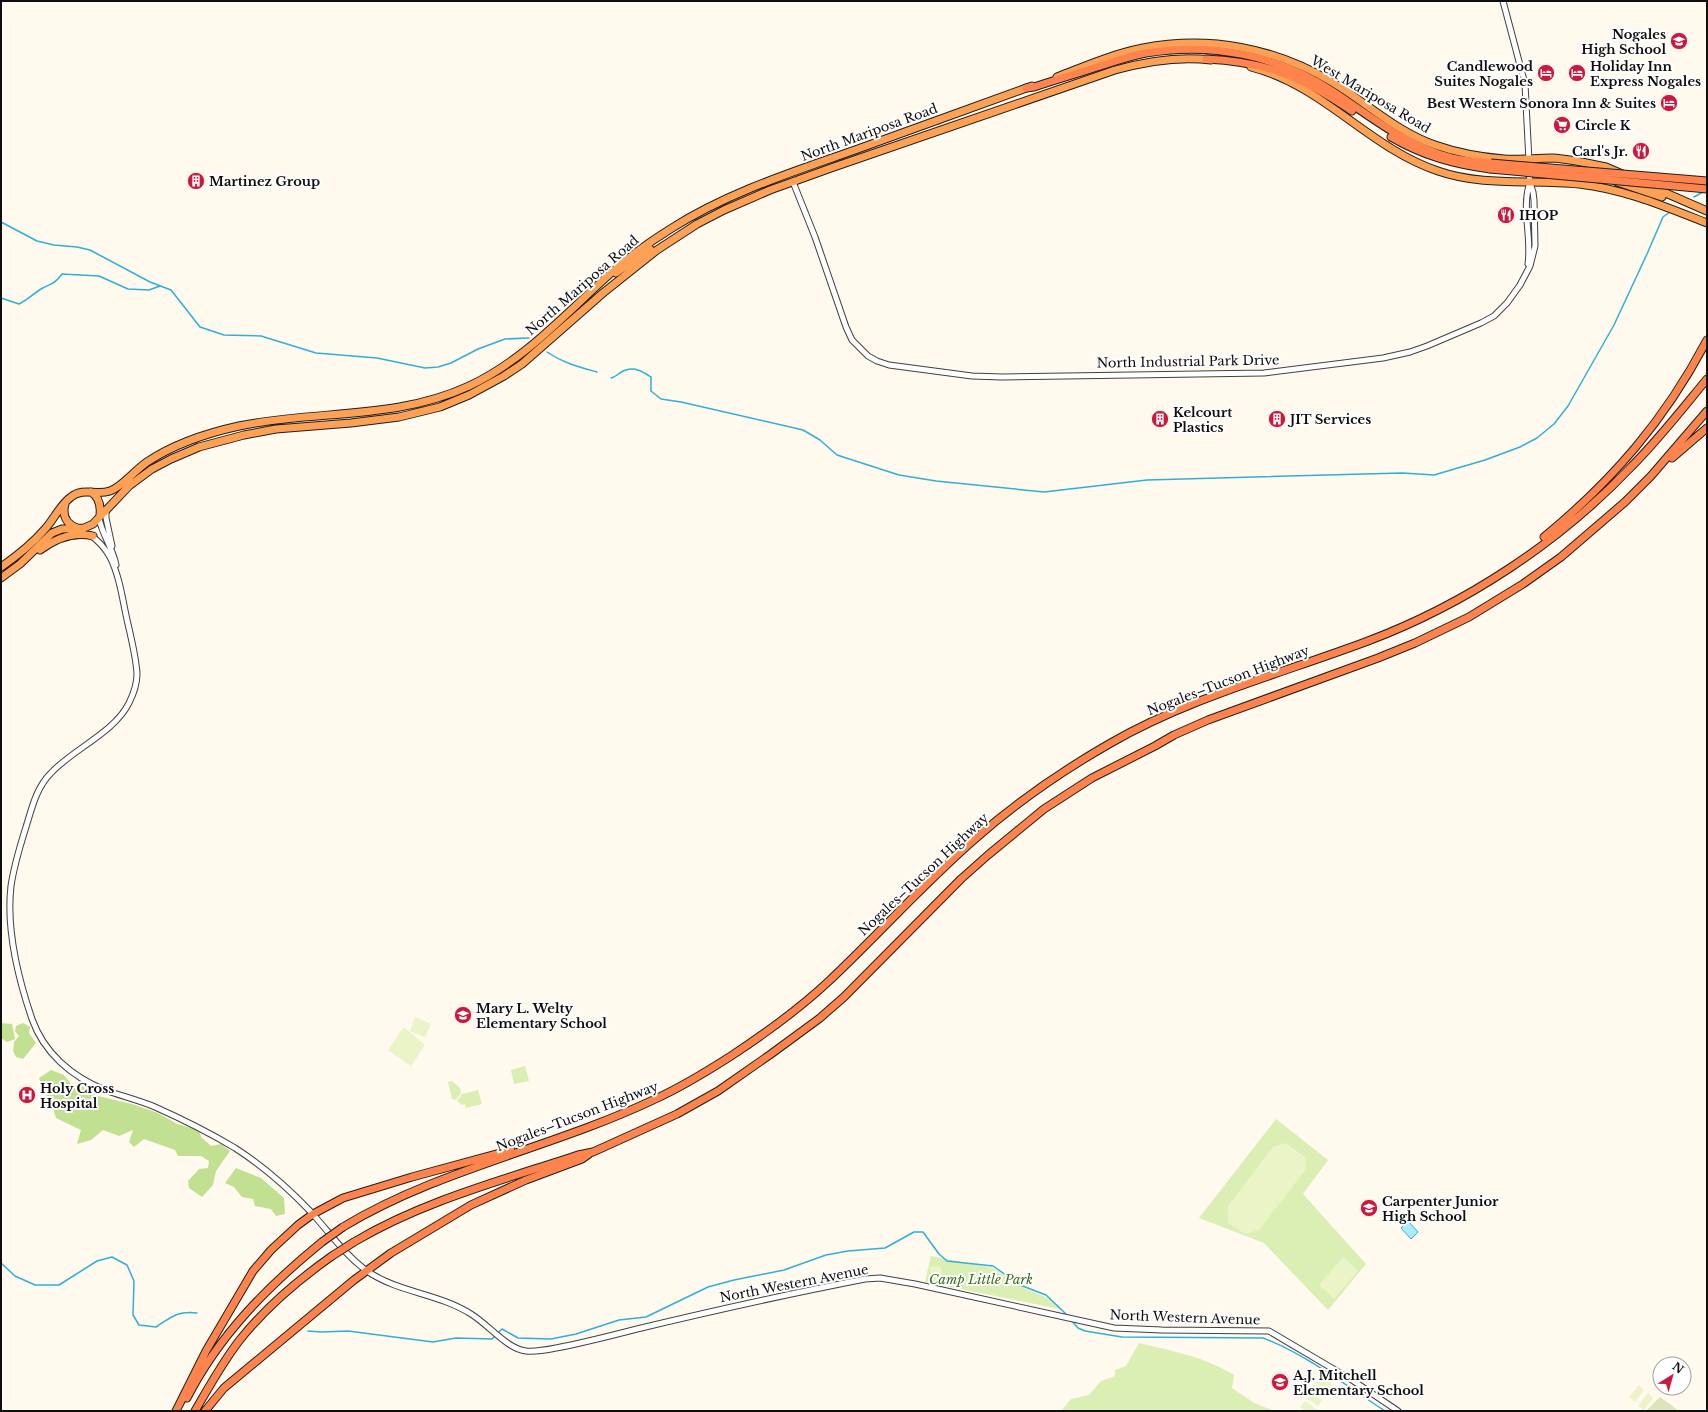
<svg xmlns="http://www.w3.org/2000/svg" width="1708" height="1412" font-family="'Libre Baskerville',serif">
	<style>
		.green { fill: #dbeeb3 }
		.forest { fill: #c1e091 }
		.cemetery { fill: #dde4bc }
		.pitch { fill: #ebf4c6 }
		.water { fill: #adebfc; stroke: #2db0da }
		.lines { fill: none; stroke-linecap: round; stroke-linejoin: round }
		.stream { stroke: #2db0da; stroke-width: 1.5 }
		.tertiary-casing { stroke: #414141; stroke-width: 7 }
		.trunk-casing { stroke: #1f1f1f; stroke-width: 9 }
		.motorway-casing { stroke: #1f1f1f; stroke-width: 9 }
		.tertiary { stroke: #fff; stroke-width: 5 }
		.trunk { stroke: #ffa155; stroke-width: 7 }
		.motorway { stroke: #ff834c; stroke-width: 7 }
		.motorway-bridge-casing { stroke: #1f1f1f; stroke-width: 9; stroke-linecap: butt }
		.motorway-bridge { stroke: #ff834c; stroke-width: 7 }
		.labels { text-anchor: middle; stroke-width: 4; stroke-linejoin: round; paint-order: stroke }
		.poi-label { font-size: 13px; font-weight: bold; fill: #0e0e0e; stroke: #fff; text-anchor: start }
		.street-label { font-size: 13px; fill: #0e0e0e; stroke: #fff }
		.park-label { font-size: 13px; font-style: italic; fill: #366c17; stroke: #fff }
	</style>
	<rect width="100%" height="100%" fill="#fff9ee"/>
	<path class="green" d="M525,1066L529,1081L514,1084L511,1070Z
		M452,1081L460,1088L461,1093L456,1100L452,1099L448,1082Z
		M478,1090L482,1104L466,1108L465,1104L462,1105L457,1101L462,1094Z
		M1276,1119L1328,1160L1303,1194L1366,1264L1328,1310L1264,1243L1199,1218Z
		M931,1256L993,1268L1017,1285L1050,1299L1058,1305L1060,1309L925,1282Z
		M1139,1343C1172,1351 1205,1357 1234,1375L1232,1388L1254,1403L1272,1410L1061,1411L1071,1399L1089,1395L1101,1381L1115,1376V1370L1126,1366Z"/>
	<path class="forest" d="M1,1023L12,1024L15,1039L7,1042L1,1038Z
		M23,1023L30,1027L29,1033L36,1043L23,1059L16,1057L13,1051L14,1042L19,1036L15,1031L16,1026Z
		M51,1070L64,1075L74,1088L86,1086L98,1096L132,1104L158,1113L177,1124L199,1130L201,1137L211,1146L221,1144L230,1151L216,1171L213,1185L202,1197L189,1188L188,1181L199,1169L208,1168L209,1161L201,1156H178L175,1150L144,1139L134,1147L129,1142L133,1130L119,1136L103,1130L91,1140L77,1144L81,1130L56,1118C52,1102 44,1093 39,1078Z
		M236,1168L261,1178L284,1198L285,1214L276,1216L271,1209L255,1206L253,1199L242,1197L234,1187L225,1183Z"/>
	<path class="cemetery" d="M1660,1397L1679,1411H1646Z"/>
	<path class="pitch" d="M415,1017L431,1024L425,1037L410,1031Z
		M404,1027L425,1045L411,1066L388,1050Z
		M1286,1143L1305,1157L1306,1169L1259,1230L1245,1234L1228,1223V1206L1273,1147Z
		M1343,1257L1358,1271L1334,1299L1319,1285Z
		M941,1266L942,1275L931,1276L930,1267Z
		M1320,1377L1332,1384L1327,1391L1316,1383Z
		M1315,1384L1327,1392L1323,1398L1311,1391Z
		M1639,1385L1644,1390L1635,1402L1629,1397Z
		M1310,1392L1322,1400L1318,1406L1306,1398Z
		M1648,1393L1653,1398L1644,1410L1638,1406Z
		M1305,1401L1316,1409L1315,1411H1306L1300,1407Z"/>
	<path class="water" d="M1408,1221L1418,1232L1411,1239L1401,1228Z"/>
	<g class="lines">
		<path class="stream" d="M1694,197L1703,192
			M1,222L37,241L54,245L77,247L90,250L150,282L171,290L200,327L224,335L261,336L316,353L377,358L425,368L438,367L451,363L478,349L505,339L529,338
			M1,298L19,304C27,300 33,294 41,289C51,283 54,285 62,274L99,276L128,289L149,290L160,286
			M547,352C563,363 579,367 597,372
			M611,378C617,377 620,371 626,370C636,367 643,372 651,377V391L661,399L681,402L803,430L820,440L837,455L899,475L936,481L1044,492L1147,480L1402,473L1434,475L1485,460L1520,447L1537,438L1554,424L1568,406L1614,325L1647,254L1663,217L1670,212
			M1,1263L15,1276L35,1285H59L97,1261L112,1257L127,1265L134,1281L133,1315L139,1325L156,1327C173,1316 177,1311 197,1313
			M1072,1321L1078,1328L1085,1331L1122,1337L1263,1338C1304,1353 1348,1387 1385,1411
			M308,1331L321,1332L348,1331L433,1342L456,1338L492,1339L502,1329L518,1338L551,1339L576,1334L619,1320L646,1317L708,1287L734,1280L784,1270L826,1255L848,1251L885,1248L914,1232H923L939,1254L947,1261L993,1266L1020,1285L1046,1295L1067,1315"/>
		<defs>
			<path id="tertiary" d="M1503,1L1525,84L1529,161
				M793,182L815,237L846,327L852,340L868,356L877,361L889,365L972,376L1002,377L1264,373L1383,358L1410,352L1427,346L1481,323L1494,316L1507,303L1520,285L1530,266L1535,246L1534,200L1533,192L1530,183L1529,171
				M1528,264C1532,238 1521,206 1530,183
				M106,509V518L112,546
				M99,518C102,535 113,548 116,565
				M90,535C99,541 105,548 110,557C119,575 122,596 126,615C130,634 136,655 137,674C137,684 133,695 129,703C114,733 73,749 51,773C36,788 32,808 26,827C20,846 14,865 11,886C6,929 18,978 32,1019C44,1053 72,1077 105,1090C121,1096 139,1100 155,1107C182,1119 210,1133 235,1148C263,1166 288,1188 310,1211C329,1232 345,1255 367,1271C399,1293 438,1293 471,1314C489,1325 507,1349 526,1351C536,1352 546,1350 556,1348C583,1343 610,1336 637,1329C712,1311 788,1294 865,1279L880,1278L915,1284L1114,1328L1162,1330L1269,1331L1352,1380L1398,1411"/>
			<path id="trunk" d="M1251,67C1323,85 1369,148 1438,171C1484,187 1532,179 1579,184C1624,189 1666,207 1707,223
				M1057,77C1085,66 1113,54 1143,48C1209,35 1275,48 1332,82C1367,103 1397,132 1435,145C1458,153 1480,157 1504,159C1520,160 1536,158 1552,158C1570,159 1588,163 1606,167L1707,211
				M1617,182L1662,197
				M616,273L650,249
				M91,492C99,497 101,505 100,515
				M65,504C62,515 66,524 77,528
				M40,550C55,539 74,531 93,536
				M1,567C17,556 32,544 45,529C54,519 60,505 71,497C84,487 96,496 110,491C122,487 135,470 147,462C174,444 207,433 239,426C316,410 396,420 469,386C525,360 566,313 611,273C630,256 651,241 672,228C729,192 793,172 855,150C914,129 973,107 1032,86
				M1,578L20,564L52,533L62,529L84,528L93,524L129,486L152,469L171,459L199,447L244,435L276,429L351,423L399,417L440,407L469,395L504,376L522,364L603,293L657,250L697,224L724,210L770,190L831,168L1115,70C1147,61 1179,56 1211,60"/>
			<path id="motorway" d="M1206,59C1268,62 1302,77 1352,111
				M1026,88L1034,87C1055,80 1076,74 1097,67C1113,62 1129,56 1146,53C1210,42 1278,55 1332,91C1370,116 1406,146 1452,158C1465,161 1478,162 1491,163
				M1391,137C1424,156 1453,164 1490,169
				M1672,458L1707,428
				M1544,537C1613,480 1665,420 1707,340
				M343,1227C439,1169 552,1148 653,1100C680,1088 706,1072 731,1056C766,1033 799,1009 829,981C879,934 924,883 976,838C1017,802 1062,771 1109,744C1188,698 1283,673 1368,641C1466,604 1560,542 1632,466C1659,439 1683,408 1707,379
				M354,1242C423,1201 503,1180 578,1155L593,1152L677,1114L718,1091L771,1054L820,1018L844,997L961,879L988,855L1044,809L1092,778L1155,746L1174,735L1208,720L1378,658L1415,643L1469,617L1523,584L1561,557L1625,502L1651,476L1707,411
				M187,1398C219,1335 268,1286 322,1242
				M176,1411L206,1351L253,1271L271,1250L298,1225L313,1214L343,1198L412,1177L511,1150
				M195,1411C209,1387 222,1363 239,1341C265,1308 298,1280 332,1256
				M205,1411L224,1388L354,1280L391,1253L471,1205L526,1180L582,1159L589,1154"/>
		</defs>
		<use href="#tertiary" class="tertiary-casing"/>
		<use href="#trunk" class="trunk-casing"/>
		<use href="#motorway" class="motorway-casing"/>
		<use href="#tertiary" class="tertiary"/>
		<use href="#trunk" class="trunk"/>
		<use href="#motorway" class="motorway"/>
		<defs>
			<path id="motorway-bridge" d="M1491,163L1707,181
				M1490,169L1707,189
				M322,1242L343,1227
				M332,1256L354,1242"/>
		</defs>
		<use href="#motorway-bridge" class="motorway-bridge-casing"/>
		<use href="#motorway-bridge" class="motorway-bridge"/>
	</g>
	<defs>
		<symbol id="school-disc" viewBox="-11 -11 22 22"><circle r="9.5" fill="#cb183c" stroke="#fff"/><path d="M0-5L7-2L0 1L-7-2ZM-4 1L0 2.5L4 1V4Q0 6-4 4Z" fill="#fff"/></symbol>
		<symbol id="hotel-disc" viewBox="-11 -11 22 22"><circle r="9.5" fill="#cb183c" stroke="#fff"/><path d="M-6-4.5h1.5V1H6V5H4.5V3h-9V5H-6ZM-4 0a1.8 1.8 0 1 1 3.6 0ZM.5 0V-2.5h3Q6-2.5 6 0Z" fill="#fff"/></symbol>
		<symbol id="supermarket-disc" viewBox="-11 -11 22 22"><circle r="9.5" fill="#cb183c" stroke="#fff"/><path d="M-6-5.5h2.5l.6 2H6L4.5 2H-2.5L-4.4-4H-6ZM-1.5 3.2a1.3 1.3 0 1 0 .1 0ZM3 3.2a1.3 1.3 0 1 0 .1 0Z" fill="#fff"/></symbol>
		<symbol id="restaurant-disc" viewBox="-11 -11 22 22"><circle r="9.5" fill="#cb183c" stroke="#fff"/><path d="M-5-6h1v4h1v-4h1v4h1v-4h1v5L-1.5 .5V6h-2V.5L-5-1ZM5-6V6H3V1.5H1.5Q1.5-4 5-6Z" fill="#fff"/></symbol>
		<symbol id="building-disc" viewBox="-11 -11 22 22"><circle r="9.5" fill="#cb183c" stroke="#fff"/><path d="M-4-6H4V6H1V3H-1V6H-4ZM-2.5-4.3h1.7v1.8h-1.7ZM.8-4.3h1.7v1.8H.8ZM-2.5-1h1.7V.8h-1.7ZM.8-1h1.7V.8H.8Z" fill="#fff"/></symbol>
		<symbol id="hospital-disc" viewBox="-11 -11 22 22"><circle r="9.5" fill="#cb183c" stroke="#fff"/><path d="M-5-5h3v3.5h4V-5h3V5h-3V1.5h-4V5h-3Z" fill="#fff"/></symbol>
	</defs>
	<g fill-rule="evenodd">
		<use href="#school-disc" x="1669" y="31" width="20" height="20"/>
		<use href="#hotel-disc" x="1536" y="63" width="20" height="20"/>
		<use href="#hotel-disc" x="1567" y="63" width="20" height="20"/>
		<use href="#hotel-disc" x="1659" y="93" width="20" height="20"/>
		<use href="#supermarket-disc" x="1552" y="115" width="20" height="20"/>
		<use href="#restaurant-disc" x="1631" y="141" width="20" height="20"/>
		<use href="#building-disc" x="186" y="171" width="20" height="20"/>
		<use href="#restaurant-disc" x="1496" y="205" width="20" height="20"/>
		<use href="#building-disc" x="1150" y="409" width="20" height="20"/>
		<use href="#building-disc" x="1267" y="409" width="20" height="20"/>
		<use href="#school-disc" x="453" y="1005" width="20" height="20"/>
		<use href="#hospital-disc" x="17" y="1085" width="20" height="20"/>
		<use href="#school-disc" x="1359" y="1198" width="20" height="20"/>
		<use href="#school-disc" x="1270" y="1372" width="20" height="20"/>
	</g>
	<g class="labels">
		<g class="poi-label">
			<text x="1666" y="39" text-anchor="end">Nogales<tspan x="1666" dy="15">High School</tspan></text>
			<text x="1533" y="71" text-anchor="end">Candlewood<tspan x="1533" dy="15">Suites Nogales</tspan></text>
			<text x="1590" y="71">Holiday Inn<tspan x="1590" dy="15">Express Nogales</tspan></text>
			<text x="1656" y="108" text-anchor="end">Best Western Sonora Inn &amp; Suites</text>
			<text x="1575" y="130">Circle K</text>
			<text x="1628" y="156" text-anchor="end">Carl's Jr.</text>
			<text x="209" y="186">Martinez Group</text>
			<text x="1519" y="220">IHOP</text>
			<text x="1173" y="417">Kelcourt<tspan x="1173" dy="15">Plastics</tspan></text>
			<text x="1290" y="424">JIT Services</text>
			<text x="476" y="1013">Mary L. Welty<tspan x="476" dy="15">Elementary School</tspan></text>
			<text x="40" y="1093">Holy Cross<tspan x="40" dy="15">Hospital</tspan></text>
			<text x="1382" y="1206">Carpenter Junior<tspan x="1382" dy="15">High School</tspan></text>
			<text x="1293" y="1380">A.J. Mitchell<tspan x="1293" dy="15">Elementary School</tspan></text>
		</g>
		<g class="street-label">
			<text transform="translate(1371 94) rotate(31)" y="5">West Mariposa Road</text>
			<text transform="translate(869 132) rotate(-20)" y="5">North Mariposa Road</text>
			<text transform="translate(582 285) rotate(-41)" y="5">North Mariposa Road</text>
			<text transform="translate(1188 361) rotate(-1)" y="5">North Industrial Park Drive</text>
			<text transform="translate(1228 680) rotate(-21)" y="5">Nogales–Tucson Highway</text>
			<text transform="translate(923 874) rotate(-43)" y="5">Nogales–Tucson Highway</text>
			<text transform="translate(577 1116) rotate(-21)" y="5">Nogales–Tucson Highway</text>
			<text transform="translate(794 1283) rotate(-11)" y="5">North Western Avenue</text>
			<text transform="translate(1185 1317) rotate(2)" y="5">North Western Avenue</text>
		</g>
		<g class="park-label">
			<text x="981" y="1284">Camp Little Park</text>
		</g>
	</g>
	<rect width="1708" height="1412" fill="none" stroke="#0e0e0e" stroke-width="4"/>
	<g transform="translate(1672 1376) rotate(37)"><circle r="19" fill="#ffffff" stroke="#9f9f9f"/>
	<path d="M0-3L7 15L0 10L-7 15Z" fill="#cb183c"/>
	<text y="-6" font-size="11" font-weight="bold" text-anchor="middle" fill="#0e0e0e">N</text>
	</g>
</svg>
